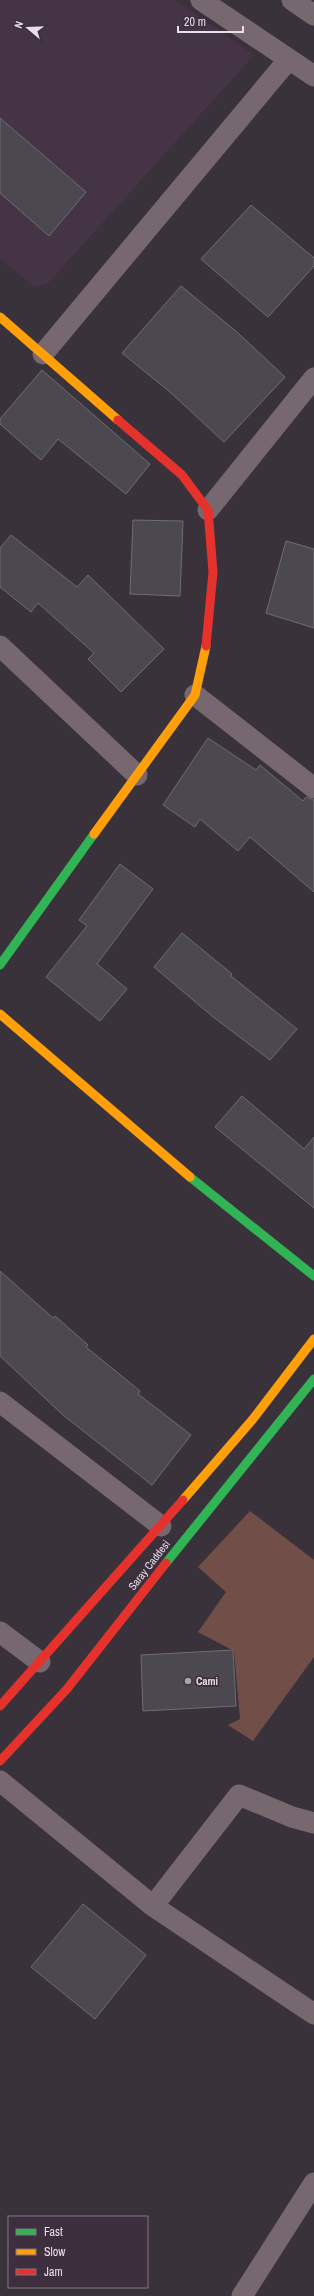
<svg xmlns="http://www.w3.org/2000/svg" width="314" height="2296" font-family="'Archivo Narrow',sans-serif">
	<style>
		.built { fill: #453446 }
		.green { fill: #714f48 }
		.building { fill: #4c484f; stroke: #706c74 }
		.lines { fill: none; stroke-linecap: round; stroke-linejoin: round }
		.street { stroke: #76686e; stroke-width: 21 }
		.fast { stroke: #30b455; stroke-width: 9 }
		.slow { stroke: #ff9f0a; stroke-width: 9 }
		.jam { stroke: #e5322d; stroke-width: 9 }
		.poi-dot { fill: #aba2ab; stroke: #3d2f3e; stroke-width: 1.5 }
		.labels { text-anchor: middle; stroke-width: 3.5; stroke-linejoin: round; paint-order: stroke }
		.street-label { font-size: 11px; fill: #e8dee8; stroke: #3d2f3e }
		.poi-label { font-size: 11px; font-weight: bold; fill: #e8dee8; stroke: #3d2f3e; text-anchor: start }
	</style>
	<rect width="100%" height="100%" fill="#3a323a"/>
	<path class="built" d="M0,0H175L254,55L48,283L34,287L0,258Z"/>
	<path class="green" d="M250,1511L314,1560V1657L253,1741L228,1725L240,1719L234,1651L198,1632L226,1592L198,1567Z"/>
	<path class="building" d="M0,118L86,192L49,236L0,193Z
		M251,205L314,258V266L268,317L201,259Z
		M181,286L238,333L285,377L224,442L170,392L122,353Z
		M42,370L150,464L126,494L58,439L41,460L0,424V419Z
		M133,520L183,521L180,596L130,594Z
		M11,535L77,587L88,575L164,649L121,692L88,659L94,653L38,603L31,612L0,587V548Z
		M286,541L314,549V628L266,613Z
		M208,738L256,770L260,765L303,801L306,797L314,800V892L250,837L238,851L200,819L195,827L163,805Z
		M120,864L153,889L97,964L127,989L100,1021L46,977L87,926L79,920Z
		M182,933L232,974L231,976L297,1029L270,1060L212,1016L154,967Z
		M242,1096L304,1149L314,1137V1208L215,1127Z
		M0,1271L53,1318L55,1316L88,1345L86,1347L140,1391L138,1394L191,1435L152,1485L63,1415L0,1356Z
		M233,1650L236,1706L143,1711L141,1655Z
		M83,1904L146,1955L95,2019L31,1967Z"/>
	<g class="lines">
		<path class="street" d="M201,0L314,76
			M292,0L314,15
			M43,354L289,59
			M208,510L314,378
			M0,646L137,775
			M195,695L314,788
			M0,1402L161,1526
			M0,1632L40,1662
			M0,1781L153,1906L314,2014
			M153,1906L239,1795L292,1817L314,1823
			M242,2296L314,2183"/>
		<path class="fast" d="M0,965L94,834
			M190,1177L314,1276
			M166,1563L314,1379"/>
		<path class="slow" d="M0,317L118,420
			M94,834L195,695L206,646
			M0,1014L190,1177
			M183,1500L253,1419L314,1339"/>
		<path class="jam" d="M118,420L182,475L208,510L213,572L206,646
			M0,1706L183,1500
			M0,1761L67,1689L166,1563"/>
	</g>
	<circle class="poi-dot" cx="188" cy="1681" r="4"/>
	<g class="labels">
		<g class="street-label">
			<text transform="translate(149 1565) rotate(-52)" y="4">Saray Caddesi</text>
		</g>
		<g class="poi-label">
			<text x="196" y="1685">Cami</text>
		</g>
	</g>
	<rect x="8" y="2216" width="140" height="72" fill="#3d2f3e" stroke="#817582"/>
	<rect x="16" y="2229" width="20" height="6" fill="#30b455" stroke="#817582"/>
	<text x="44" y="2236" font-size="12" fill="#e8dee8">Fast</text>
	<rect x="16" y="2249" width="20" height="6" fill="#ff9f0a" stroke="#817582"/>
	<text x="44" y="2256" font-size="12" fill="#e8dee8">Slow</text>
	<rect x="16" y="2269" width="20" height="6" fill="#e5322d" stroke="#817582"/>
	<text x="44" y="2276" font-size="12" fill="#e8dee8">Jam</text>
	<g transform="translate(28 28) rotate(289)" stroke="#3d2f3e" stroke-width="3" paint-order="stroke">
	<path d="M0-3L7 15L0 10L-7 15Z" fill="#e8dee8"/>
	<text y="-6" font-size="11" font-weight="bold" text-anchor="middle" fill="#e8dee8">N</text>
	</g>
	<path d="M178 26v6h65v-6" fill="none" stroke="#e8dee8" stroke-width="2"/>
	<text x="184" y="26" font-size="12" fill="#e8dee8" stroke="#3d2f3e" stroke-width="3" paint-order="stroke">20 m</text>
</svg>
